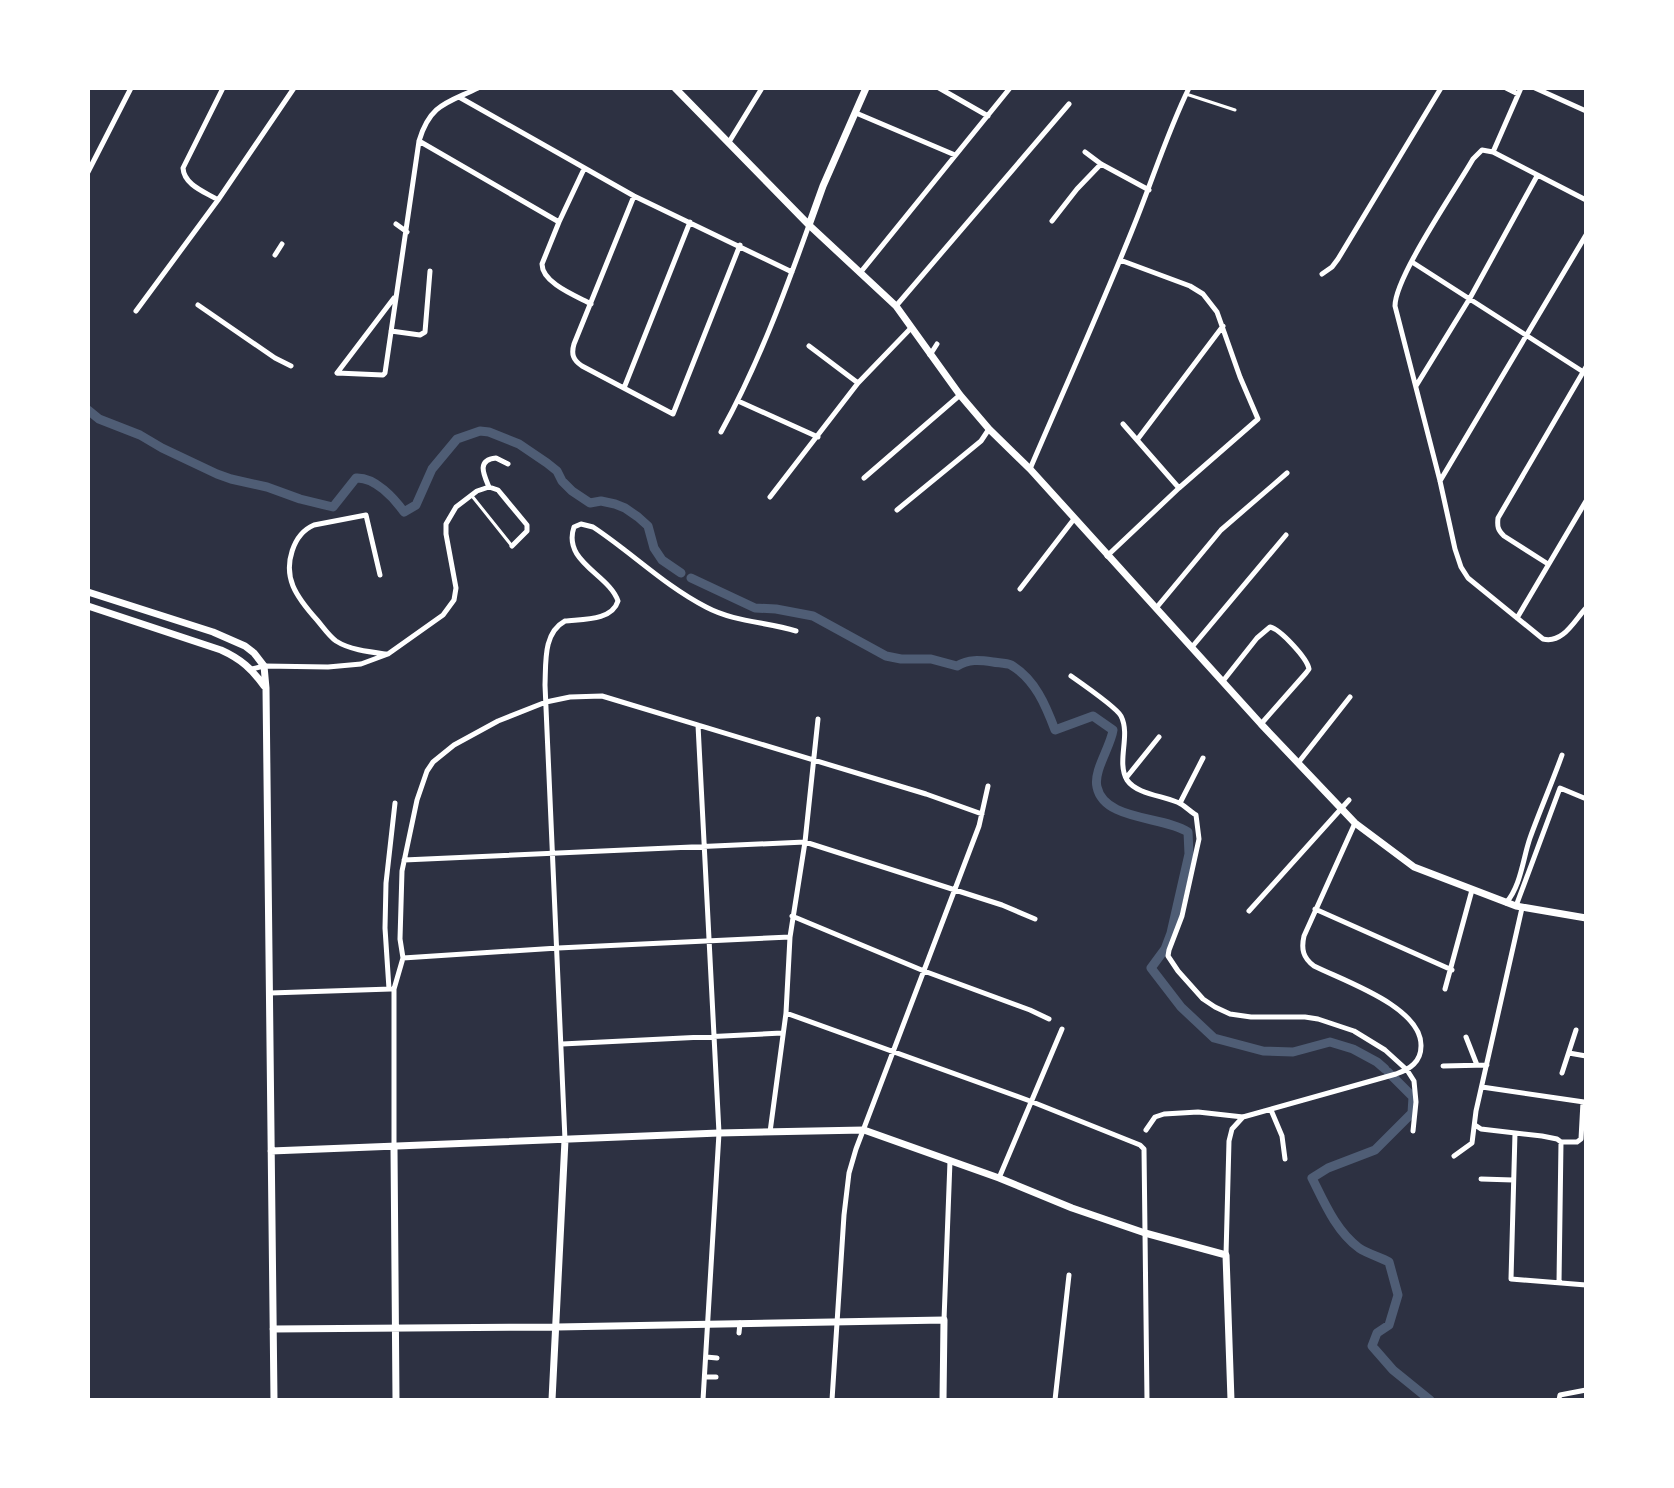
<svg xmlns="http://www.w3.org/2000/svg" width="1674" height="1488" font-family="'Fira Sans',sans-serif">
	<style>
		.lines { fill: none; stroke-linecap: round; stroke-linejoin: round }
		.canal { stroke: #4f5d75; stroke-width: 9 }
		.service { stroke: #fff; stroke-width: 3 }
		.minor { stroke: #fff; stroke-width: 5 }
		.tertiary { stroke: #fff; stroke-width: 7 }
	</style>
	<rect width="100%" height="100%" fill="#2d3142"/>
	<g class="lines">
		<path class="canal" d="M88,410L99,419L140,435L162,448L217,474L231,479L267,487L300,499L333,507L356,478C375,477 394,498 404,512L416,505L432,469L457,439L480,431L489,432L519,444L547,463L557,471L562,481L572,491L590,503L601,501L615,504L625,508L638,517L648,526L654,548L662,560L681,573
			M691,578L755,608L776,609L813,616L886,656L901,659H931L957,666C969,659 979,660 993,662C998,663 1006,663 1011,665C1035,679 1046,706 1055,730L1093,716L1113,730C1111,746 1093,771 1097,787C1104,821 1164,816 1188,832L1189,854L1171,933L1165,949L1151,968L1181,1007L1214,1038L1263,1051L1293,1052L1330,1042L1353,1049L1377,1062L1385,1069
			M1388,1072L1413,1097L1412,1113L1375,1150L1328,1168L1312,1178C1324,1202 1336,1231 1359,1248C1368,1254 1380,1257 1389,1262L1398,1295L1389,1325L1377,1333L1372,1346L1393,1370L1430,1400"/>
		<path class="service" d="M1186,94L1235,110
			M472,496L512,546"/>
		<path class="minor" d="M939,88L988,116
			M1506,88L1518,94
			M1535,88L1586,111
			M459,97L634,196L792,272
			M856,113L955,155
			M419,141L559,222
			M729,142L762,88
			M1085,152L1101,164L1149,190
			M1493,152L1521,88
			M584,169L559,222L542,264C542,283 576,296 591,304
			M88,172L131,88
			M634,196L574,344C571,354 573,360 582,366L673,414L740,245
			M218,200C205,192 184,185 183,168L223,88
			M1586,200L1493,152L1482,150L1473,159C1456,189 1395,277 1395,306L1440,481L1455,549L1461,567L1468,578L1543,639C1563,644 1574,621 1586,608
			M1052,221L1077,189L1101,164
			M396,224L407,232
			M275,255L282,244
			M1412,262L1585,373
			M860,273L1010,88
			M1322,274L1332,267L1338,259L1441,88
			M198,305L275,358L291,366
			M896,306L1069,104
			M136,311L218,200L294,88
			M391,331L420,335L425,332L430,271
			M809,346L858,383
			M930,355L937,344
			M337,373L383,375L385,373L419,141C430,104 447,103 478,88
			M337,373L394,298
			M1416,386L1470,298L1537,176
			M624,388L690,222
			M738,401L818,437
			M1123,424L1179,488
			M721,432C757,367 784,295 809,225
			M1137,440L1223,326
			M1030,469C1064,390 1099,312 1131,233C1151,185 1166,135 1189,88
			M864,478L960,395
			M1440,481L1586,235
			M489,487C484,475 476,460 496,458L508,464
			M770,497L858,383L911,328
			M897,510L981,441L989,429
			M1107,556L1179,488L1258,419L1240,377L1217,312L1203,294L1190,286L1120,260
			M1548,564L1504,536C1498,530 1497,527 1498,518L1586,367
			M380,575L366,515L314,525C293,534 284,564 293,586C298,598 308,610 317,620C323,627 329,636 336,641C350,650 370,652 386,654
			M1020,589L1074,519
			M1157,607L1221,530L1287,473
			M1517,618L1586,501
			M1192,647L1286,535
			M252,669L264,666L328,667L361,664L388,654L443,615L454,600L456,588L446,534V524L456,507L477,491L489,487L498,490L527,525V531L512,546
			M1071,676C1081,683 1117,708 1121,716C1131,736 1116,761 1127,780C1137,795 1167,796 1181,804C1186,807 1191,812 1196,815L1199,839L1182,916L1169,950L1168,956L1178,971L1203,999L1215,1007L1230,1014L1251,1017H1305L1318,1019L1354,1031L1385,1050L1407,1070L1414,1081L1416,1102L1413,1131
			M1223,681L1257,638L1270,627C1281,630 1307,658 1309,669L1306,673L1261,724
			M698,725L719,1133L703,1400
			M1298,763L1350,697
			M1126,778L1159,737
			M1180,803L1203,758
			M404,860L805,842L1002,905L1035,919
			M1506,903C1521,886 1523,858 1530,838C1540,810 1552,783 1562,755
			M1516,906L1560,788L1584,798
			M1315,909L1452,970
			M1249,911L1349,800
			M792,916L924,971L1030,1010L1049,1019
			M403,958L558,948L790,937
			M389,989L385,928L386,883L395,803
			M1445,989L1472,890
			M270,993L391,989
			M786,1013L1030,1101L1140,1145L1144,1149L1147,1400
			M1466,1037L1477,1065
			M562,1044L782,1033
			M1569,1053L1586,1056
			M1443,1066L1487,1065
			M1562,1073L1576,1030
			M1482,1087L1584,1102
			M1271,1110L1282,1136L1285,1159
			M1475,1125L1481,1129L1542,1136L1557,1139L1561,1142H1577L1581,1139L1583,1102
			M1146,1130L1155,1117L1164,1114L1198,1112L1243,1117L1396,1074C1410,1069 1421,1062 1421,1046C1422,1007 1344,981 1314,966C1303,958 1301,949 1304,936L1355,823
			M770,1132L786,1013L790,937L805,842L818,719
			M1515,1133L1511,1279L1586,1285
			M565,1140L545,685C546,662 543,633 565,621C582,619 612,621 618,601C609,574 562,562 574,527L581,524L593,527C631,552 665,586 706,607C734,622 767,622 796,631
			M394,1147V989L403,958L400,939L402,871L417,800L427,771L433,762L454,745L498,721L546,702L570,697L602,696L926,794L982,814
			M1454,1156L1472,1143L1476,1111L1522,908
			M999,1178L1062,1029
			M1481,1179L1513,1180
			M1226,1255L1229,1141L1232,1129L1243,1117
			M1559,1283L1561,1142
			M944,1320L950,1161
			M739,1333L740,1323
			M706,1357L717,1358
			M705,1377H716
			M832,1400L844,1215L849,1173L856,1149L979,826L988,786
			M1055,1400L1069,1275
			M1559,1400L1560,1395L1586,1390"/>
		<path class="tertiary" d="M675,88L809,225L896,306L960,395L989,429L1030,469L1261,724L1355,823L1414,867L1516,906L1586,918
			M809,225L823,186L866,88
			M88,592L213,632L245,646L254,653L264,666L266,688L274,1400
			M88,606L221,650C241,659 252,669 264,686
			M394,1147L396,1400
			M271,1151L719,1133L864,1130L999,1178L1072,1208L1145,1233L1226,1255L1231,1400
			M273,1329L557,1327L944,1320L943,1400
			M552,1400L565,1140"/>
	</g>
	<rect width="1674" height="1488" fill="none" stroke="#ffffff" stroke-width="180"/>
</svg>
